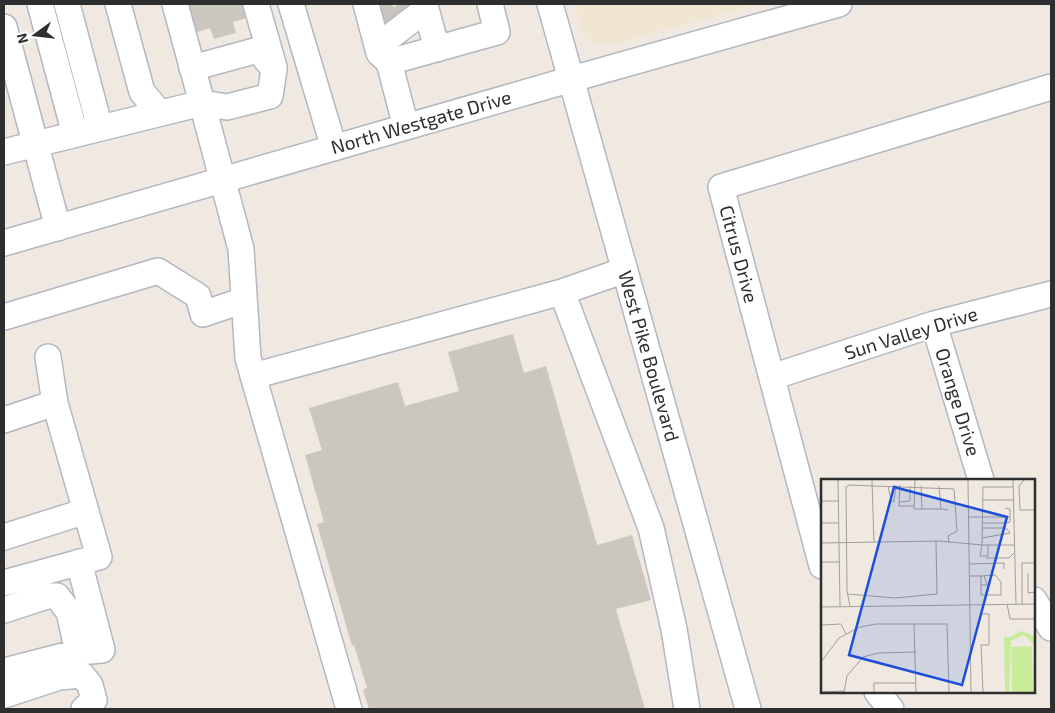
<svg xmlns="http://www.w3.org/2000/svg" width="1055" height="713" font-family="'Exo 2',sans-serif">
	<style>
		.education { fill: #f0e6d1 }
		.building { fill: #cbc7bf }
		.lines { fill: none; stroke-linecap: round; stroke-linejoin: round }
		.minor-tunnel { stroke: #c8c4bd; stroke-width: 25; stroke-dasharray: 25 12; stroke-linecap: butt }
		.minor-casing { stroke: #b4b7c1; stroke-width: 28 }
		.minor { stroke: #fff; stroke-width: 25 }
		.labels { text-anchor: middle; stroke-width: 4.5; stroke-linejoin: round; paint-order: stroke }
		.street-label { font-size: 19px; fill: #2e2e2e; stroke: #fff }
		.inset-road { fill: none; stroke: #a29e99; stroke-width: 1 }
		.view { fill: #1d4ed8; fill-opacity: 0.15; stroke: #1d4ed8; stroke-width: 2.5 }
		.inset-edge { fill: none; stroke: #2e2e2e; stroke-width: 2.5 }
	</style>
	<rect width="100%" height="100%" fill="#efe9e1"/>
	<path class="education" d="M574,4H759L611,45L596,44L587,39L581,28Z"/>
	<path class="building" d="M183,4H246L247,18L233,22L236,33L214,39L210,28L191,34Z
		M513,334L524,373L546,366L597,545L632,535L651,600L616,609L645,709H369L363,690L367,688L354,645L352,646L317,524L324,522L305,455L322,450L309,408L398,382L405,406L459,391L448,352Z"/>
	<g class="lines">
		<path class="minor-tunnel" d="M399,4L404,12
			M377,5L390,24"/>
		<defs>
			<path id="minor" d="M40,4L75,134
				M67,4L100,128
				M118,4L142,92L160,113
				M175,4L202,103L227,107L270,96L274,69L258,50L192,68
				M256,4L274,67
				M291,4L334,148
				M366,4L379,53L389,62L406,127
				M550,4L748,709
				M4,27L58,228
				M378,46L426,9L437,49
				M389,62L497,32L490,4
				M4,152L202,103L241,249L248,358L349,709
				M4,243L572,79L839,4
				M562,292L625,270
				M4,317L158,271L198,296L203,314L244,300
				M934,324L981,480
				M253,376L562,292L651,528L674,629L687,709
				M772,377L934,324L1051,294
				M4,420L55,403L48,357
				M4,537L86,511
				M822,566L721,187L1051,87
				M4,583L99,557L55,403
				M1034,600L1051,628
				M4,610L47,596H57L69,612L78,652
				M4,671L78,652L102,650L79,562
				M877,692L891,709
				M4,695L59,677L82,675L90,685L94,700L84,709"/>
		</defs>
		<use href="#minor" class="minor-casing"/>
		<use href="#minor" class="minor"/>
	</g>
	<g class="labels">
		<g class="street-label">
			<text transform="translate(421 122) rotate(-16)" y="7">North Westgate Drive</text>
			<text transform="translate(739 254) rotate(75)" y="7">Citrus Drive</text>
			<text transform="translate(911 333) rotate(-17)" y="7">Sun Valley Drive</text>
			<text transform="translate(649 356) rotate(74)" y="7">West Pike Boulevard</text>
			<text transform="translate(958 402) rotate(73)" y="7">Orange Drive</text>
		</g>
	</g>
	<g transform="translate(821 479)">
		<rect width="214" height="214" fill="#efe9e1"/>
		<path d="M200,152L213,157L214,166L203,156L190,162L188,213H184L183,157L187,159ZM211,167L212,213H191L190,168Z" fill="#c9ec9a"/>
		<path class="inset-road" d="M17,1L19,127M51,1L53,64M94,1L93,30H120M147,1L150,213M192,1L195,125M203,1L198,7L199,31H214M79,6L78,27H93M67,7L70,21L73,23L75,6M100,7L101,30M118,7L120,30L127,31M162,21H192M0,22H18M79,23L89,22V7M184,29L189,30V43L186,44M147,38H189M0,44H18M162,44H184M161,59L189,54L185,49H161M0,64L119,62L161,66L162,8H192M167,66V77H159L161,66H193M165,79H188L193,74M0,83H19M148,85L183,84V90M207,94V114L214,113M149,97H160V116H180V103L174,96L160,97M160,106H166L163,96M27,115L74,119L116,115L115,62M186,125L189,140H214M201,125V84H214M29,127L26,112L25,8L28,6L133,10L136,52L127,57L128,64M0,128L214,125M160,135H168V166H160L162,213M93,145L95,213M0,146L20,145L25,155M0,183L18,159L39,148L55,145H126L128,213M0,213L23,212M23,213L26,197L42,178L57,174L95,173M53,213V204H94"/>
		<path class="view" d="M73,8L186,38L141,206L28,176Z"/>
		<rect width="214" height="214" class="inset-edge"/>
	</g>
	<rect width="1055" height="713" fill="none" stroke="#2e2e2e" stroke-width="10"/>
	<g transform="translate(35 35) rotate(255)" stroke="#ffffff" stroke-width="4" paint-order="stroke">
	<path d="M0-4L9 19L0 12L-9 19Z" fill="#2e2e2e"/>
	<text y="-8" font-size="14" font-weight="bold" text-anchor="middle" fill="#2e2e2e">N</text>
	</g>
</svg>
